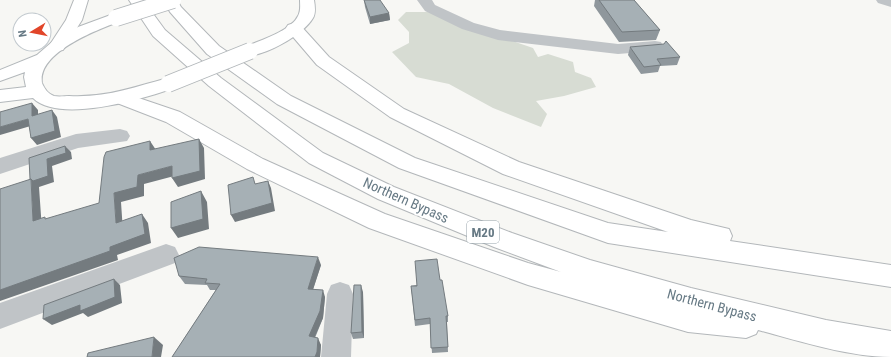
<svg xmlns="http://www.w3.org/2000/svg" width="891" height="357" font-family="'Roboto Condensed',sans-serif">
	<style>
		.green { fill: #d7dcd3 }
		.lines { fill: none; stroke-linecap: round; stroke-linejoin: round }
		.major-casing { stroke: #b3b8bb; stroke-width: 2 }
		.highway-casing { stroke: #b3b7ba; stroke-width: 2 }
		.minor { fill: #c0c4c7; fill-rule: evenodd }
		.major { fill: #fff; fill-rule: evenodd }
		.highway { fill: #fff; fill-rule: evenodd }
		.major-bridge-casing { stroke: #b3b8bb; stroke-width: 18; stroke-linecap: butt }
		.major-bridge { stroke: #fff; stroke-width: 16 }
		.wall { fill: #8f979c }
		.shaded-wall { fill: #747b7f }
		.building { fill: #a6b0b5; stroke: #747b7f }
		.labels { text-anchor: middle; stroke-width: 4; stroke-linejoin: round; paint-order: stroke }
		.shield { fill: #fff; stroke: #94a1a9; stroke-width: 1 }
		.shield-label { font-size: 13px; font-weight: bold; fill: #667984 }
		.street-label { font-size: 14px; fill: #667984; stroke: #fff }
	</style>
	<rect width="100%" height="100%" fill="#f7f7f4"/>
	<path class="green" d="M406,12H428L533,48L538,57L548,54L573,62L575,72L591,78L596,87L564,96L536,101L547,114L541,127L493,108L449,84L416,77L392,52L409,43V32L398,20Z"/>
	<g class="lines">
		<defs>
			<path id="major" d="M300,0H314C315,6 316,13 313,18C304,34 262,59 244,55L242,51L244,47C259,41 291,31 298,16C301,11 300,5 300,0Z
				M116,13L121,15L124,18L121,21C99,29 37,52 42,83C44,88 48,94 54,96C59,97 65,96 69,96C106,98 134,87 168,78L174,80L177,84L174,88C143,99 59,124 33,98L0,102V90L26,87L24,77L25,72L0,81V70L37,55L52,42L78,27Z"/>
			<path id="highway" d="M74,0H88L82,20L63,50L57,51L51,50L49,46L66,20Z
				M129,0H143L165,30L221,78L323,153L394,187L512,233L590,260L691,288L826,320L891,331V357C848,357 799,341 758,330L756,334L746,338L688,332L528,285L369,228L247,169L166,122L117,103L115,99L117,95L124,93L180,112L263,159L385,214L528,263L561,272L494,247L378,199L309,163L209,86L153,36Z
				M163,0H177L181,7L219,46L291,96L415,158L608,223L668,232L503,174L390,117L317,65L288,31L286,28L288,25L294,23L300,25L329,57L404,109L519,162L691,220L729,229L732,236L730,241L891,265V287L608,243L399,168L277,104L207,54L170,12Z"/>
		</defs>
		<use href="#major" class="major-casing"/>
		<use href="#highway" class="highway-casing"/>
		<path class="minor" d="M417,0H432L435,5L474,23L500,30L618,44L655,41L661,42L663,46L661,50L655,51L618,54L498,40L462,29L425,11Z
			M876,0H891V7L878,3Z
			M120,129L127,131L130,136L127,141L78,148L0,174V158L76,134Z
			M166,244L175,247L179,255L175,263L0,329V303Z
			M340,282L349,285L353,294L351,357H321L327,294L331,285Z"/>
		<use href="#major" class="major"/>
		<use href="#highway" class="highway"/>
		<defs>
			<path id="major-bridge" d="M116,18L173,0
				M168,84L250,51"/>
		</defs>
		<use href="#major-bridge" class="major-bridge-casing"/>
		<use href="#major-bridge" class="major-bridge"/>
	</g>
	<path class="wall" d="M364,0L389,13L390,20L370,24L365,7Z
		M595,0H634L660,30L656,40L619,42L594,6Z
		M630,47L680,57L677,65L660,66L658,72L641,74L628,55Z
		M321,265L313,289L325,297L323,318L315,338L321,345L320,357H172L216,290H210L207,285L185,284L179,276Z
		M440,280L448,316V322H447L448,352L432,353L430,324L415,326L411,286Z
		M363,292L364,338L353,339L351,333Z"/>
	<path class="shaded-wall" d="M389,13L390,20L370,24V17Z
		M32,103L38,110V123L32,116Z
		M52,110L57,117L61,137L37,145L31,138Z
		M28,119L34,125L0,135V127Z
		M199,139L204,148L205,179L178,187L172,178Z
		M150,141L156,150H150Z
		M65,146L71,152L72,159L52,166L54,182L39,187L42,230L33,221L31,179L47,159Z
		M172,166L178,175L144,184V196L121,202L123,232L116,223L114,193L138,175Z
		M268,181L271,188L275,211L235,222L231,215Z
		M201,191L207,202L209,229L178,238L171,228Z
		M142,214L148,223L151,243L117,255L118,260L0,301V290L110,247Z
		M318,257L321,265L311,296L308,289Z
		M114,279L120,285L122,303L88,317L83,313L52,325L43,319Z
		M361,285L363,292L364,338L362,332Z
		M323,290L325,297L323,318L312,343L309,336Z
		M154,337L163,345L161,357H152Z
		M318,338L321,345L320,357H315Z"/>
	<path class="building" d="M364,0H380L389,13L370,17Z
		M599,0H634L660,30L622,32Z
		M666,41L680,57L657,59L661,65L644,67L630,47L664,44Z
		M32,103V116L52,110L55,131L31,138L28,119L0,127V112Z
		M199,139L200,171L172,178V166L138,175L137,187L114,193L116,223L142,214L145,234L110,247V251L0,290V189L31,179L33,221L45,217V219L99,203L104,157L106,152L150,141V150Z
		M65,146L66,153L47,159L48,176L33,181L31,179H30L29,158Z
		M253,177L255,184L268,181L272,203L231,215L228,185Z
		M201,191L203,219L171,228V202Z
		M199,247L318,257L308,289L323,290L320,311L309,336L318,338L317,352L315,357H172L220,284L205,283L207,279L179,276L174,258Z
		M437,259L440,280H442L448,316H446L448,347L431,348L430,318L415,320L411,286H417L415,261Z
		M114,279L115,297L80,311V305L43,319L44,305Z
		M354,285H361L362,332L351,333Z
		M154,337L152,357H87L88,353Z"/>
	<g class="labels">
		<rect class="shield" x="467" y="221" width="32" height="22" rx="3"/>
		<g class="shield-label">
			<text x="483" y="237">M20</text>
		</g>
		<g class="street-label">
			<text transform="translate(406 200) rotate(24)" y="5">Northern Bypass</text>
			<text transform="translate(712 305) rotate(15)" y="5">Northern Bypass</text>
		</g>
	</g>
	<g transform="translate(32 32) rotate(260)"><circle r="19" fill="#ffffff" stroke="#c2c9ce"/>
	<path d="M0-3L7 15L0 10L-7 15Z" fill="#e14529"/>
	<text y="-6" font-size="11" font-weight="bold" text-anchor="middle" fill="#667984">N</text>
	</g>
</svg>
